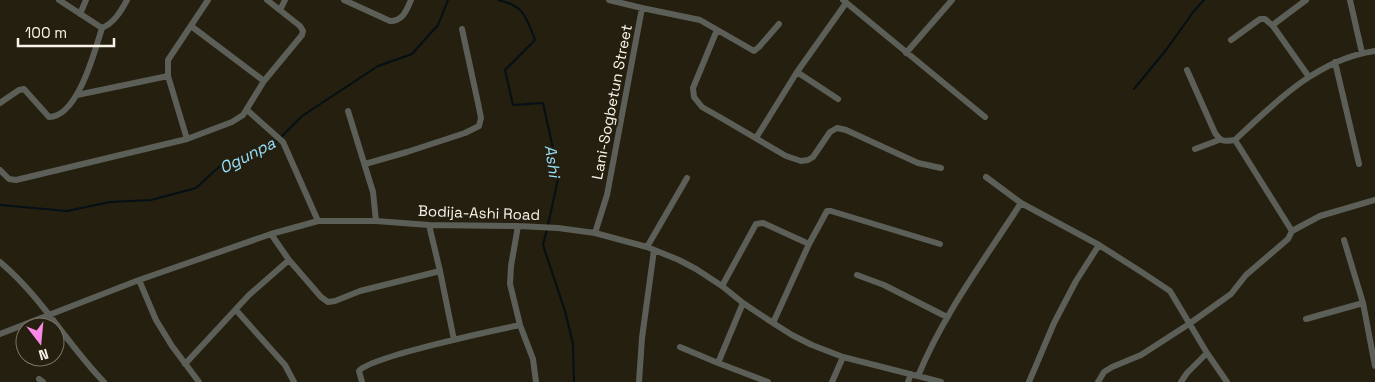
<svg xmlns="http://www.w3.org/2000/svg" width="1375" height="382" font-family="'Space Grotesk',sans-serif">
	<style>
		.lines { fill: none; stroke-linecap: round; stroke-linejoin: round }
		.stream { stroke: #041015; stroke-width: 2 }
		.minor { stroke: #5c5f57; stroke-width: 6 }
		.labels { text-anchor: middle; stroke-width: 4.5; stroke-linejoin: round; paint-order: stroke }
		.street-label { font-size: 15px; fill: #f8f4ea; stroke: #251f0f }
		.water-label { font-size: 16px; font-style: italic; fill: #97e1fd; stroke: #251f0f }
	</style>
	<rect width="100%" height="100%" fill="#251f0f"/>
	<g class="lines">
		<path class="stream" d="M498,0C525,6 526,17 535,40L505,70L513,105L543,103L554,153L558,179L548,225
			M1134,89L1166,50L1194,11L1204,0
			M0,205L67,211L110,202L151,200L196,188L221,165L253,153L277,141L302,116L378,66L412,54L438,25L448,0
			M547,229L543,245L565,311L573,344L574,382"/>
		<path class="minor" d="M59,0L102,28
			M344,0L390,21C403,21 406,11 411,0
			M843,0L985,117
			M1306,0L1274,24L1273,26L1309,77
			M1350,0L1362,53
			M642,8L700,20L754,51L759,47L779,24
			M280,10L285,0
			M80,14L86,0
			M191,26L264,81
			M717,30L693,88L694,97L702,107L723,119L786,156L801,161L808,160L813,157L830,132L837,128L846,130L918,163L941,168
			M1231,40L1260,19H1265L1273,26
			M906,53L952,0
			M1335,62L1359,164
			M1187,70L1215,133C1222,143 1224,141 1235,140L1292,231
			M797,72L838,99
			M77,95L168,76
			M0,103L19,90L24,89L49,117C78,117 95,50 102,28C114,23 121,11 127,0
			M247,110L283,142L318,221
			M348,111L373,192L376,221
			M756,138L797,72L846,3
			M187,139L168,76V60L208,0
			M1235,140C1275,102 1318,59 1375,51
			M1195,149L1219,140
			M365,164L407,152L465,133L479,126L481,118L478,103L462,29
			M0,170L9,179L16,180L187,139L232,122L243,115L264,81L302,35L303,31L300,26L267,0
			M986,177L1021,203L1099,245L1143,273L1170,291L1207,353L1227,382
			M429,225L440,271L454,340
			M518,226L511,266L510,284L520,325L533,359L536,382
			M595,233L607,195L642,8L609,0
			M271,234L289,260L321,297L328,302L335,301L360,291L440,271
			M1344,240L1363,303L1375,366
			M647,247L687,178
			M0,262C41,296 67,344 104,382
			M857,275L884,285L947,317
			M139,280L156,320L172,346L199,382
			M722,286L756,224L763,223L809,244
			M236,310L285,365L294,382
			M1306,319L1363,303
			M773,323L809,244L827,211H831L940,244
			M0,334L139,280L271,234L318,221H376L429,225L518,226L558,228L595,233L647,247L679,260L696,269L722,286L743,303L773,323L792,335L812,345L843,357L941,382
			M680,347L718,363L768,382
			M718,363L743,303
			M185,364L249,295L289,260
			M918,376C944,313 985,259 1021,203
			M39,379L43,382
			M362,382L359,371C369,357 496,330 520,325
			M639,382L642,338L654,250
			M832,382L843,357
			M908,382L911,374
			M1029,382L1054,323L1076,281L1099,245
			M1098,382L1104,372L1112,367L1141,355L1189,324L1231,294L1246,275L1288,239L1292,231L1320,216L1375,200
			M1181,382L1187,373L1207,353"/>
	</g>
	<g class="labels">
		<g class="street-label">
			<text transform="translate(612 102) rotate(-79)" y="5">Lani-Sogbetun Street</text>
			<text transform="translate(479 213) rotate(2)" y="5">Bodija-Ashi Road</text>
		</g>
		<g class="water-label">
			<text transform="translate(247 155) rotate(-27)" y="6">Ogunpa</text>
			<text transform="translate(553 161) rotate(82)" y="6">Ashi</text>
		</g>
	</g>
	<g transform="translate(40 342) rotate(164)"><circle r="24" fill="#251f0f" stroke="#797467"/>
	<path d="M0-4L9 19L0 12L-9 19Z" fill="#fb87e6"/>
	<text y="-8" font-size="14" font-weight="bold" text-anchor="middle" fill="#f8f4ea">N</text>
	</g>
	<path d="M18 38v8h96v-8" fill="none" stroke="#f8f4ea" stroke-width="2.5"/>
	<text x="25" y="38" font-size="15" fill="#f8f4ea" stroke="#251f0f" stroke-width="4" paint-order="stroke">100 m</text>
</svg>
